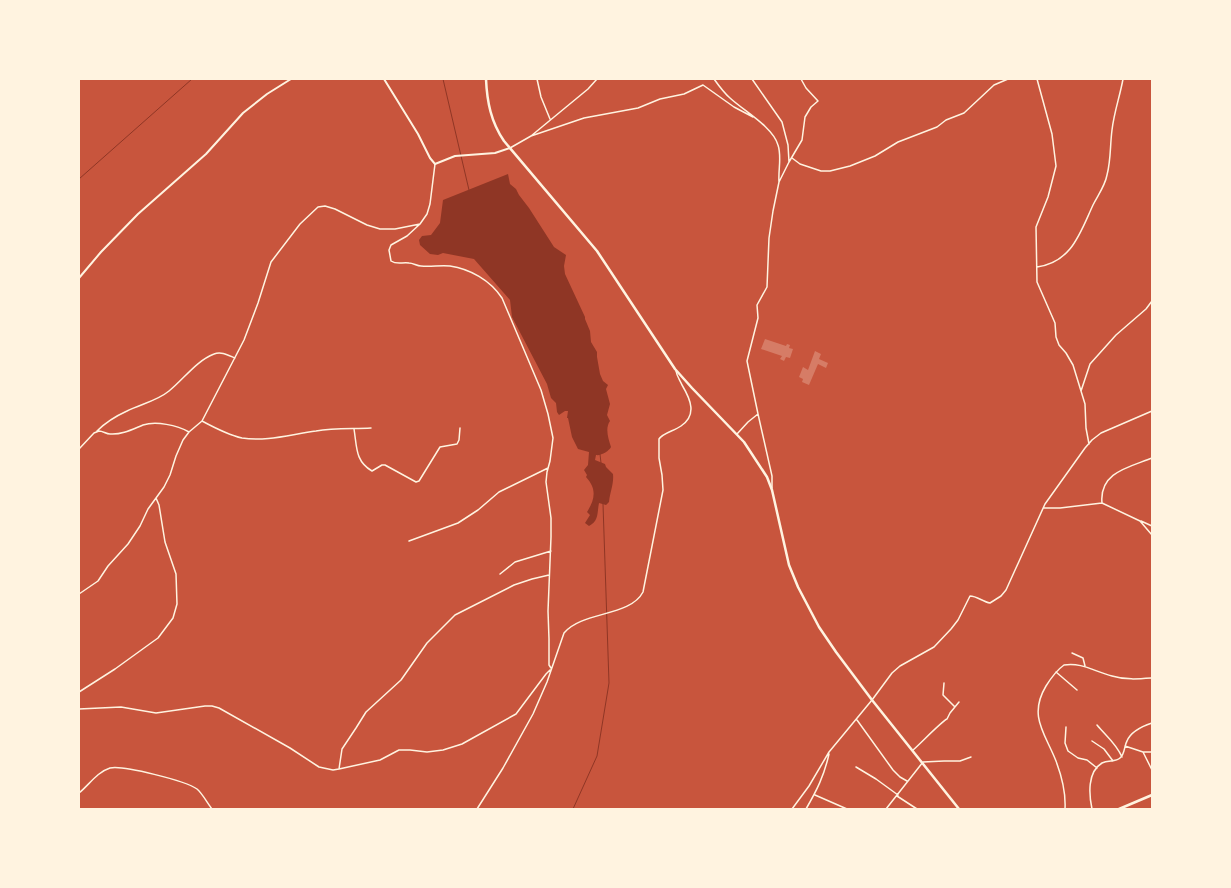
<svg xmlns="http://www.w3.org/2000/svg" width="1231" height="888" font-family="'DM Sans',sans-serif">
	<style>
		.water { fill: #8f3625 }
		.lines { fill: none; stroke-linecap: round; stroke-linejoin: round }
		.stream { stroke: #8f3625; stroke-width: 1 }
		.building { fill: #d67c66 }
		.minor { stroke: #fff3e0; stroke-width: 1.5 }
		.tertiary { stroke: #fff3e0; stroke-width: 2 }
		.trunk { stroke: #fff3e0; stroke-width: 2.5 }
	</style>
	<rect width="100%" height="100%" fill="#c8553d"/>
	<path class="water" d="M508,174L510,184L516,189L519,195L529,208L554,247L566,255L564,266L565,274L585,317V319L590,331L591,342L597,352V357L600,374L603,381L608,385L606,389L610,404L607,415L610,421C605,428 608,438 611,447C609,451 601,456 596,455L595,460L605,464L606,467L613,474C614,484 610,492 609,502L606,505L599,503C597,513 599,521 589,526L585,523L590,515L587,512C595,499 597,489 586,477L587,475L584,470L588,465L589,452L578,449L572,437L568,418H567L568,411H565L559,415L557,412L556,403L551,398L547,384L512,317L510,300L474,259L443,253L438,255L430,254L420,245L419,240L422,236L431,235L440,223L443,200Z"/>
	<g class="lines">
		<path class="stream" d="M443,79L469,190
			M79,179L192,79
			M600,454L601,463
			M573,809L597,756L609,683L603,504"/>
	</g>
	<path class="building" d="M765,339L786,346L787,344L790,345L789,348L793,349L790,358L786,357L784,361L780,359L782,356L761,349Z
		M815,351L821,354L819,359L828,363L826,368L818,364L809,385L802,382L803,379L799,377L803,367L808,370Z"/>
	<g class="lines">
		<path class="minor" d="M537,79L541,97L550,119
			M714,79C719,86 724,93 730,98C744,111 773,127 778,145C782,157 778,170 779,182
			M1037,79L1052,134L1056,166L1048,197L1036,227L1037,282L1055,323L1056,337L1059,345L1066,353L1073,365L1081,391
			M531,136L584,118L638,108L660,99L684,94L703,85L734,107L753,117
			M510,148L531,136L588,89L597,79
			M792,158L800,164L821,171H830L850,166L875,156L898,142L937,127L946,120L964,113L994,85L1008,79
			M789,162L802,140L805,117L811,107L818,101L806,88L801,79
			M420,224L407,236L391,245L389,250L391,261C397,265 402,262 409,263C413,263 417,266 421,266C431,267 440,265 450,266C470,269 490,280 502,298L541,390L548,414L553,438L550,461L547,472L546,482L551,518V537L548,611L549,639V665L551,668
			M1037,267C1072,262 1080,233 1093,205C1098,195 1105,186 1107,175C1111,160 1110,145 1112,130C1114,112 1120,96 1123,79
			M758,414L772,476V488
			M202,421C215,428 228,435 242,438C266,442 292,434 316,431C334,428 353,429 371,428
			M354,429C357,447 355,461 372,471L382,465H385L416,482L419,481L440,447L457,444L459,440L460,428
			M97,431C105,423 116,416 127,411C141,404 157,401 169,391C184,379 196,361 214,354C221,351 228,355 235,358
			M737,434L748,422L758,414L747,361L758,318L757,305L767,287L769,238L773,211L779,182L789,162L788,145L782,122L752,79
			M1089,444L1086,428L1085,404L1081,391L1090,364L1116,335L1146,309L1152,301
			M79,449L94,433L99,431C103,431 106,434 110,434C122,435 133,429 143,425C156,421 177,425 189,432
			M1102,503C1099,472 1130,467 1152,458
			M1044,508H1060L1102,503L1140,521L1152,535
			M1141,521L1152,526
			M409,541L458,523L478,510L499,492L548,468
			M500,574L515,562L551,551
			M79,594L98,581L108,566L128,544L140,526L148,509L164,487L170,475L176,456L183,440L189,432L202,421L244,340L258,303L271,262L300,224L318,207L325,206L335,209L367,225L380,229H395L420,224L427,214L430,204L435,164
			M1072,653L1083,658L1085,666
			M1056,672L1077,690
			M944,683L943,695L955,707
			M79,692L115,669L151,643L158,638L173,618L177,604L176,574L165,542L159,505L156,498
			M79,709L121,707L156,713L205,706H212L219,708L290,748L319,767L333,770L339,769L342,749L356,728L366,712L401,680L427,643L455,615L514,585L532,579L549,575
			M857,720L893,770L900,777L907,781
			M1097,725C1106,736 1116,743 1122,757
			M1066,727L1065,743L1068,751L1078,758L1087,760L1097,768
			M1092,741L1104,749L1113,761
			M1125,746L1143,752H1152
			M913,750C919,745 942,721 947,719L950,713L959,702
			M1143,752L1152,770
			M856,767L876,779L898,795
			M339,769L380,760L399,750H410L427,752L443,750L462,744L516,714L546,674L550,670
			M79,793C89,785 97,772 110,768C123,765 186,781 197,789C202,793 208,804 212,809
			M815,795L847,809
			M897,796L917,809
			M477,809L503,768L533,714L547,682L564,633C582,611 630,617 643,592L663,490L662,475L659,458V439C663,433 674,431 681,426C697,415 691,400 682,385C680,380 677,377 676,371
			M792,809L809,786L829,752L872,700L892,673L900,666L934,647L951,629L958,620L970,596C977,596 983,602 990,603L1001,596L1006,590L1045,504L1085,448L1092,440L1101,433L1152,411
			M806,809C817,790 824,776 829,754
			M886,809L923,762L944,761H960L971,757
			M1065,809C1066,792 1062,777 1056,761C1045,733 1028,716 1046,686C1051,678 1057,670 1064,665C1082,662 1095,672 1112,676C1125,680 1138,679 1152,678
			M1092,809C1089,795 1087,772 1102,763C1108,760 1116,762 1120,758C1125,754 1124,746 1127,741C1131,731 1143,726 1152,723"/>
		<path class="tertiary" d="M384,79L418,134L430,158L435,164L455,156L495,153L510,148
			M79,278L101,252L138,214L206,154L243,113L267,94L291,79"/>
		<path class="trunk" d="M486,79C487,102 491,122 504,141L597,251L675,369L692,388L744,442L767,477L772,490L789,565L798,587L819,627L836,652L872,700L959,809
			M1119,809L1152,795"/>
	</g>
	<rect width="1231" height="888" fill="none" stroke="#fff3e0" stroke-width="160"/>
</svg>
